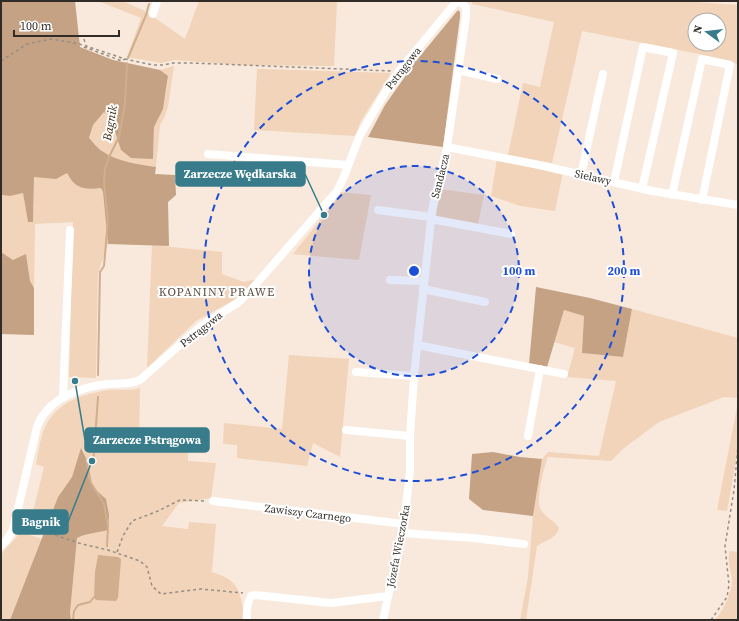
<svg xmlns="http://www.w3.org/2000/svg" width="739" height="621" font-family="'Source Serif 4',serif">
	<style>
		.green { fill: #f1d4b9; fill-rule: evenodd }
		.forest { fill: #c4a283 }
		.water { fill: #d0ae8e }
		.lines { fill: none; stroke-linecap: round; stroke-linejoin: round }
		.stream { stroke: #d0ae8e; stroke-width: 2 }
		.path { stroke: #978d84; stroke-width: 1.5; stroke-dasharray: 3 3; stroke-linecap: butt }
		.minor { stroke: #fff; stroke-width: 8 }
		.ring { fill: none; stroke: #1d4ed8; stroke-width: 2; stroke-dasharray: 7 5 }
		.labels { text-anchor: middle; stroke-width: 4; stroke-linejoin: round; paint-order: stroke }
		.street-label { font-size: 11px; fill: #312c27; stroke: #fff }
		.water-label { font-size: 12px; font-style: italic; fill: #3e260c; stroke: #fff }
		.neighbourhood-label { font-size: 12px; letter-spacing: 1px; fill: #5c5045; stroke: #fff }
		.centre { fill: #1d4ed8; stroke: #fff; stroke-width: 2 }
		.ring-label { font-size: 12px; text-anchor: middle; font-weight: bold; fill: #1d4ed8; stroke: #fff; stroke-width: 4; stroke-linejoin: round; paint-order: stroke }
		.leader { fill: none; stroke: #387c8b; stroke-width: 1.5 }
		.callout-dot { fill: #387c8b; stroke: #fff; stroke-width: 1.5 }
		.callout { fill: #387c8b; stroke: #387c8b; stroke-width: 1.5 }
		.callout-label { font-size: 12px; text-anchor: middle; font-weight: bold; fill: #fff }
	</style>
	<rect width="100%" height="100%" fill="#f8e9dc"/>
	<path class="green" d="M98,1H122L145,11L185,39L199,1H337L334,66L239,65L175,60L161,63L127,57L141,18Z
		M472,1H681L738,5V64L699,54L582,31L574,67L552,163L508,155L523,83L540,87L554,22L472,4ZM695,20H719V44H695Z
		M174,66L168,107L164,118L160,125L156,167C137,164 118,162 102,151C97,148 93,142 89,138L93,125L104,111L110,116L116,136L153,159L154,127L163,108L167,87L168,76L160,70Z
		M257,69H262L391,73L361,121L355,136L254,130Z
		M497,159L563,172L555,211L520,206L491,196Z
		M67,173C74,188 86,190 101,187L103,192L108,244L98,273L96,378L69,377L73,222L35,224L34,288L30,281L26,255L13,260L1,252V195L10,196L23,193L28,222H33L34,176L46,178Z
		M440,189L484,195L478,224L436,217Z
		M340,192L371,195L359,260L293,254L333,204Z
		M152,245L222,252V274L244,282L257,279L234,300L196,321L147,368Z
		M632,309L738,338V398L724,397L659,422L624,448L611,461L548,457C544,467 535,501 541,510C545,517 555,521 559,528C555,540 547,539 537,546L526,620H520L528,577L533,516L542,459L548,452L599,456L616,381L567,377L575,348L554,342L564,310L584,316L583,353L623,357Z
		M289,355L349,359L340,457L313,443L307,466L237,458V445L223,444L224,423L282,429Z
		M140,388L139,444L188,450V461L216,463L211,498L179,503L162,526L188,529L189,522L216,524L212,572C241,581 240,592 245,620H71L70,613L77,538C87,533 98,533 108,530L106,499L97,491L89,479L86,458L82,449L72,477L58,497L48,524L31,520L44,467L36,464C38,453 41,434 46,425C58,403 79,395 103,391C115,388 128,392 140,388Z
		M738,402V449L727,511L717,510Z
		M20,532L42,539L10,620H1V556C5,546 15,541 20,532Z
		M730,551L738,552V620H715C723,611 731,594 732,582C732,571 726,563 730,551Z"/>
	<path class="forest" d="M1,1H75L80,47L113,60L160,70L168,76L163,109L154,127L153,159L131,158L121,150L110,116L104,112L93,125L89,138C93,142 97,148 102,151C118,162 137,164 156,167L155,174L175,175L176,195L168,202L169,246L108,244L103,192L101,188C85,190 75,189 67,173L56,179L34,177L33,222H28L23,193L10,196L1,195Z
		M458,10L460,12V17L443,147L368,137L385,105L416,61Z
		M1,252L13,260L26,254L30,281L34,288V335L1,334Z
		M536,287L590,298L632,309L623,357L582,353L584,316L564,310L547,367L529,364Z
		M81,448L86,458L89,479L97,491L106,499L109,515L108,530C98,533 87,533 77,538L70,613L71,620H10L58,497L72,477Z
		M493,452L520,457L542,459L533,516L483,510L469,499L472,454Z"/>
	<path class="water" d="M98,555L118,557L121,559L118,598L116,601L96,600L94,598L95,572Z"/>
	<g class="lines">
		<path class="stream" d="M128,58L146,15L149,4
			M98,375L100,272L104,266L108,220L104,183L105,169L109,157L119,137L125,104L127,63
			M98,397L94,454L92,461L87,464L91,483L104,504L108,526L107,546
			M73,620L74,611L78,605L90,602L94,597"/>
		<path class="path" d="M84,39L86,46L125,59L153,65H163L173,63H192L391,71
			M1,61L27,44L51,39L80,44L84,47L122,61L125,59
			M21,524L82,544L108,550L140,561L147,567L152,586L161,594L201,589L243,593
			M117,552L123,536L132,521L158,511L180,500L207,501
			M711,620L727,597L729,585L725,546L734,490L738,446"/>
		<path class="minor" d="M153,14L157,1
			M458,70L497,79
			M447,147L539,165L652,191L738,205
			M208,154L348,165
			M581,175L603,74
			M614,182L643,47L673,53L642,189
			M672,195L702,59L730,65L702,200
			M378,210L431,217
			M431,219L511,234
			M390,280L423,281
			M423,289L485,302
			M417,345L564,374
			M356,372L414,376
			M63,397L70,230
			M346,430L410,436
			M528,436L540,369
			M213,501L404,524
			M402,533L473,538L524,544
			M1,546L6,541L13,530L37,427C47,399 80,387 107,384C118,383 129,385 140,380L201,326L239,302L251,290L337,191L343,179L360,135L390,84L399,71L457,1
			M247,620C246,611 247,604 251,596L255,595L331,603L388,596
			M383,620L404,524L410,471V436L414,376L432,211L447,147L466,17V7L459,1"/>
	</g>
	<circle cx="414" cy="271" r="105" fill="#1d4ed8" fill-opacity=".12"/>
	<g class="ring">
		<circle cx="414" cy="271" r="105"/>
		<circle cx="414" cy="271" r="210"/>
	</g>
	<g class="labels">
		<g class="street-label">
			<text transform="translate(403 68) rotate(-52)" y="4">Pstrągowa</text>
			<text transform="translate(440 176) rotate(-76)" y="4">Sandacza</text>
			<text transform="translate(593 177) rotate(13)" y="4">Sielawy</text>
			<text transform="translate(201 329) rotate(-38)" y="4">Pstrągowa</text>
			<text transform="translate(308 513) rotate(7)" y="4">Zawiszy Czarnego</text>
			<text transform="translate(398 546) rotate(-79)" y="4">Józefa Wieczorka</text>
		</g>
		<g class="water-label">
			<text transform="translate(110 123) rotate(-80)" y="4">Bagnik</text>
		</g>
		<g class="neighbourhood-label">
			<text x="217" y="296">KOPANINY PRAWE</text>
		</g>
	</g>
	<circle cx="414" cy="271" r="6" class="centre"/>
	<g class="ring-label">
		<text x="519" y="275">100 m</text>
		<text x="624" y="275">200 m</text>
	</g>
	<path class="leader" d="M324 215L305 174M75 381L85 440M92 461L68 522"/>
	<g class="callout-dot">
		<circle cx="324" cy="215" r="4"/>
		<circle cx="75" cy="381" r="4"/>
		<circle cx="92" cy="461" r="4"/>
	</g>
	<g class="callout">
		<rect x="176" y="162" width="129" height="24" rx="4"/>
		<rect x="85" y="428" width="124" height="24" rx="4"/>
		<rect x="13" y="510" width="55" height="24" rx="4"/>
	</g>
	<g class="callout-label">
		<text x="240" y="178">Zarzecze Wędkarska</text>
		<text x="147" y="444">Zarzecze Pstrągowa</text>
		<text x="41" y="526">Bagnik</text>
	</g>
	<rect width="739" height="621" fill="none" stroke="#312c27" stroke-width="4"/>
	<g transform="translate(707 32) rotate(285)"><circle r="19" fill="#ffffff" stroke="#adaba9"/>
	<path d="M0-3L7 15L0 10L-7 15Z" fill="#387c8b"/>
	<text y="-6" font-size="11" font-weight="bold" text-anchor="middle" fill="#312c27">N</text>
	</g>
	<path d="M14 30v6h105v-6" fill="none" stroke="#312c27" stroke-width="2"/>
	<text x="20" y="30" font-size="12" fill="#312c27" stroke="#ffffff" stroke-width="3" paint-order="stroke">100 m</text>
</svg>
